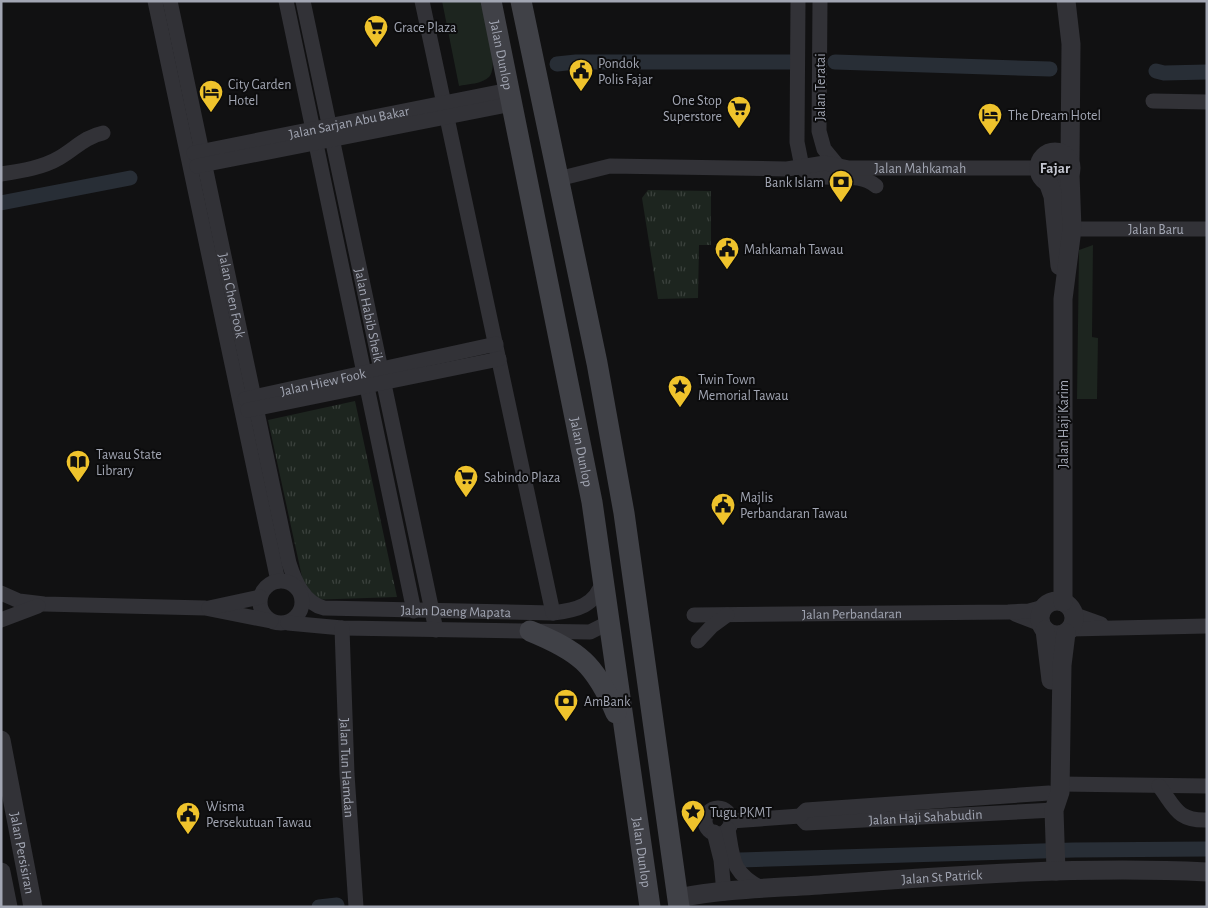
<svg xmlns="http://www.w3.org/2000/svg" width="1208" height="908" font-family="'Alegreya Sans',sans-serif">
	<style>
		.grass { fill: url(#grass-tufts) }
		.park { fill: #1d251f }
		.lines { fill: none; stroke-linecap: round; stroke-linejoin: round }
		.canal { stroke: #282e36; stroke-width: 15 }
		.minor { stroke: #323237; stroke-width: 15 }
		.tertiary { stroke: #323237; stroke-width: 19 }
		.secondary { stroke: #404147; stroke-width: 21 }
		.labels { text-anchor: middle; stroke-width: 4; stroke-linejoin: round; paint-order: stroke }
		.poi-label { font-size: 14px; fill: #a2a6b3; stroke: #0c0c0d; text-anchor: start }
		.street-label { font-size: 14px; fill: #a2a6b3; stroke: #0c0c0d }
		.neighbourhood-label { font-size: 15px; font-weight: bold; fill: #c3c5cf; stroke: #0c0c0d }
	</style>
	<defs>
		<pattern id="grass-tufts" width="24" height="20" patternUnits="userSpaceOnUse" patternTransform="scale(1.25)"><rect width="24" height="20" fill="#1d251f"/><path d="M3 7l-1-3M5 7V3M7 7l1-3M15 17l-1-3M17 17v-4M19 17l1-3" fill="none" stroke="#3b423d"/></pattern>
	</defs>
	<rect width="100%" height="100%" fill="#111112"/>
	<path class="grass" d="M648,190L711,191V245H699L698,298L658,299L642,198Z
		M355,401L397,597L307,600L268,420Z"/>
	<path class="park" d="M442,1H480C484,16 500,66 489,77C482,84 468,84 459,86Z
		M1093,245L1092,337L1098,338L1097,399H1077L1079,250Z"/>
	<g class="lines">
		<path class="canal" d="M835,62L1050,69
			M557,64L576,62H790
			M1156,71L1164,73L1207,72
			M1,203L130,178
			M740,860L1074,850L1207,849
			M319,907L337,905"/>
		<g class="minor">
			<path d="M155,1L278,581"/>
			<path id="s1" d="M170,1L289,563C295,582 304,603 324,608L553,613C577,610 595,606 603,581"/>
			<path d="M286,1L414,611"/>
			<path id="s2" d="M303,1L436,630"/>
			<path d="M422,1L553,613"/>
			<path d="M798,1L797,142L802,167C816,188 855,167 876,186"/>
			<path d="M820,1L819,131L824,149L838,166"/>
			<path d="M1153,101L1207,102"/>
			<path id="s3" d="M194,153L509,90"/>
			<path d="M197,166L512,104"/>
			<path d="M1,174C20,171 42,168 59,158C75,149 84,137 103,133"/>
			<path id="s4" d="M558,179L610,166L787,169L825,163L849,168H1039"/>
			<path id="s5" d="M1072,229H1207"/>
			<path id="s6" d="M245,399L496,344"/>
			<path d="M248,410L499,359"/>
			<circle cx="281" cy="602" r="21"/>
			<path d="M1,593L19,601L44,604L205,608L271,621"/>
			<path d="M209,608L260,597"/>
			<path d="M1015,614L1041,624"/>
			<path d="M1073,614L1101,624"/>
			<path id="s7" d="M694,615L1008,612L1029,611L1044,607"/>
			<path d="M1,620L38,606"/>
			<path d="M288,623L342,628L590,632L610,622"/>
			<path id="s8" d="M342,628L347,774L356,907"/>
			<path d="M1070,629L1207,626"/>
			<path d="M698,641L712,626L727,615"/>
			<path d="M1060,784L1207,786"/>
			<path d="M1159,786C1175,807 1177,821 1207,820"/>
			<circle cx="718" cy="821" r="13"/>
			<path id="s9" d="M800,816L806,823L1054,810"/>
			<path d="M731,821L800,816L806,810L1049,793"/>
			<path d="M728,829C733,861 732,873 763,889"/>
			<path d="M714,832L721,860L724,893"/>
		</g>
		<g class="tertiary">
			<path d="M1066,1L1071,44L1070,160"/>
			<circle cx="1055" cy="168" r="16"/>
			<path d="M1048,182L1053,196L1060,266"/>
			<circle cx="1057" cy="618" r="17"/>
			<path d="M1063,602V299L1072,229L1070,174"/>
			<path d="M1045,630L1051,680"/>
			<path id="s10" d="M1,740L33,907"/>
			<path d="M1056,871L1054,810L1060,792L1062,665L1066,633"/>
			<path d="M1,872L8,907"/>
			<path id="s11" d="M678,898C727,888 783,888 833,884C957,875 1082,866 1207,872"/>
		</g>
		<g class="secondary">
			<path id="s12" d="M491,1L592,502L650,907"/>
			<path d="M521,1L597,363L624,513L679,907"/>
			<path d="M530,631C579,651 595,664 616,713"/>
		</g>
	</g>
	<defs>
		<symbol id="supermarket-pin" viewBox="-11 -11 22 30"><path d="M0 17L-7.5 6A9.5 9.5 0 1 1 7.5 6Z" fill="#efc32c" stroke="#0c0c0d"/><path d="M-6-5.5h2.5l.6 2H6L4.5 2H-2.5L-4.4-4H-6ZM-1.5 3.2a1.3 1.3 0 1 0 .1 0ZM3 3.2a1.3 1.3 0 1 0 .1 0Z" fill="#111"/></symbol>
		<symbol id="civic-pin" viewBox="-11 -11 22 30"><path d="M0 17L-7.5 6A9.5 9.5 0 1 1 7.5 6Z" fill="#efc32c" stroke="#0c0c0d"/><path d="M-.6-6.5H3V-4.5H.6V-3L4-1V1h2V6H-6V1h2V-1L-.6-3ZM-1.2 2.5V6h2.4V2.5Z" fill="#111"/></symbol>
		<symbol id="hotel-pin" viewBox="-11 -11 22 30"><path d="M0 17L-7.5 6A9.5 9.5 0 1 1 7.5 6Z" fill="#efc32c" stroke="#0c0c0d"/><path d="M-6-4.5h1.5V1H6V5H4.5V3h-9V5H-6ZM-4 0a1.8 1.8 0 1 1 3.6 0ZM.5 0V-2.5h3Q6-2.5 6 0Z" fill="#111"/></symbol>
		<symbol id="bank-pin" viewBox="-11 -11 22 30"><path d="M0 17L-7.5 6A9.5 9.5 0 1 1 7.5 6Z" fill="#efc32c" stroke="#0c0c0d"/><path d="M-6-4H6V4H-6ZM0-2.3a2.3 2.3 0 1 0 0 4.6a2.3 2.3 0 1 0 0-4.6Z" fill="#111"/></symbol>
		<symbol id="sight-pin" viewBox="-11 -11 22 30"><path d="M0 17L-7.5 6A9.5 9.5 0 1 1 7.5 6Z" fill="#efc32c" stroke="#0c0c0d"/><path d="M0-6L1.8-2.2L6-1.7L2.9 1.2L3.7 5.4L0 3.3L-3.7 5.4L-2.9 1.2L-6-1.7L-1.8-2.2Z" fill="#111"/></symbol>
		<symbol id="library-pin" viewBox="-11 -11 22 30"><path d="M0 17L-7.5 6A9.5 9.5 0 1 1 7.5 6Z" fill="#efc32c" stroke="#0c0c0d"/><path d="M-6-4Q-3-5.5-.7-3.5V5Q-3 3-6 4ZM6-4Q3-5.5 .7-3.5V5Q3 3 6 4Z" fill="#111"/></symbol>
	</defs>
	<g fill-rule="evenodd">
		<use href="#supermarket-pin" x="362" y="13" width="28" height="38"/>
		<use href="#civic-pin" x="567" y="57" width="28" height="38"/>
		<use href="#hotel-pin" x="197" y="78" width="28" height="38"/>
		<use href="#supermarket-pin" x="725" y="94" width="28" height="38"/>
		<use href="#hotel-pin" x="976" y="101" width="28" height="38"/>
		<use href="#bank-pin" x="827" y="168" width="28" height="38"/>
		<use href="#civic-pin" x="713" y="235" width="28" height="38"/>
		<use href="#sight-pin" x="666" y="373" width="28" height="38"/>
		<use href="#library-pin" x="64" y="448" width="28" height="38"/>
		<use href="#supermarket-pin" x="452" y="463" width="28" height="38"/>
		<use href="#civic-pin" x="709" y="491" width="28" height="38"/>
		<use href="#bank-pin" x="552" y="687" width="28" height="38"/>
		<use href="#sight-pin" x="679" y="798" width="28" height="38"/>
		<use href="#civic-pin" x="174" y="800" width="28" height="38"/>
	</g>
	<g class="labels">
		<g class="poi-label">
			<text x="394" y="32">Grace Plaza</text>
			<text x="598" y="68">Pondok<tspan x="598" dy="16">Polis Fajar</tspan></text>
			<text x="228" y="89">City Garden<tspan x="228" dy="16">Hotel</tspan></text>
			<text x="722" y="105" text-anchor="end">One Stop<tspan x="722" dy="16">Superstore</tspan></text>
			<text x="1008" y="120">The Dream Hotel</text>
			<text x="824" y="187" text-anchor="end">Bank Islam</text>
			<text x="744" y="254">Mahkamah Tawau</text>
			<text x="698" y="384">Twin Town<tspan x="698" dy="16">Memorial Tawau</tspan></text>
			<text x="96" y="459">Tawau State<tspan x="96" dy="16">Library</tspan></text>
			<text x="484" y="482">Sabindo Plaza</text>
			<text x="740" y="502">Majlis<tspan x="740" dy="16">Perbandaran Tawau</tspan></text>
			<text x="584" y="706">AmBank</text>
			<text x="206" y="811">Wisma<tspan x="206" dy="16">Persekutuan Tawau</tspan></text>
			<text x="710" y="817">Tugu PKMT</text>
		</g>
		<g class="street-label">
			<text dy="5" stroke="none"><textPath href="#s12" startOffset="55">Jalan Dunlop</textPath></text>
			<text transform="translate(820 87) rotate(-90)" y="5">Jalan Teratai</text>
			<text dy="5" stroke="none"><textPath href="#s3" startOffset="158">Jalan Sarjan Abu Bakar</textPath></text>
			<text dy="5" stroke="none"><textPath href="#s4" startOffset="365">Jalan Mahkamah</textPath></text>
			<text dy="5" stroke="none"><textPath href="#s5" startOffset="84">Jalan Baru</textPath></text>
			<text dy="5" stroke="none"><textPath href="#s1" startOffset="301">Jalan Chen Fook</textPath></text>
			<text dy="5" stroke="none"><textPath href="#s2" startOffset="321">Jalan Habib Sheik</textPath></text>
			<text dy="5" stroke="none"><textPath href="#s6" startOffset="80">Jalan Hiew Fook</textPath></text>
			<text transform="translate(1063 424) rotate(-90)" y="5">Jalan Haji Karim</text>
			<text dy="5" stroke="none"><textPath href="#s12" startOffset="460">Jalan Dunlop</textPath></text>
			<text dy="5" stroke="none"><textPath href="#s1" startOffset="766">Jalan Daeng Mapata</textPath></text>
			<text dy="5" stroke="none"><textPath href="#s7" startOffset="158">Jalan Perbandaran</textPath></text>
			<text dy="5" stroke="none"><textPath href="#s8" startOffset="140">Jalan Tun Hamdan</textPath></text>
			<text dy="5" stroke="none"><textPath href="#s9" startOffset="129">Jalan Haji Sahabudin</textPath></text>
			<text dy="5" stroke="none"><textPath href="#s12" startOffset="865">Jalan Dunlop</textPath></text>
			<text dy="5" stroke="none"><textPath href="#s10" startOffset="115">Jalan Persisiran</textPath></text>
			<text dy="5" stroke="none"><textPath href="#s11" startOffset="265">Jalan St Patrick</textPath></text>
		</g>
		<g class="neighbourhood-label">
			<text x="1055" y="173">Fajar</text>
		</g>
	</g>
	<rect width="1208" height="908" fill="none" stroke="#a2a6b3" stroke-width="5"/>
</svg>
